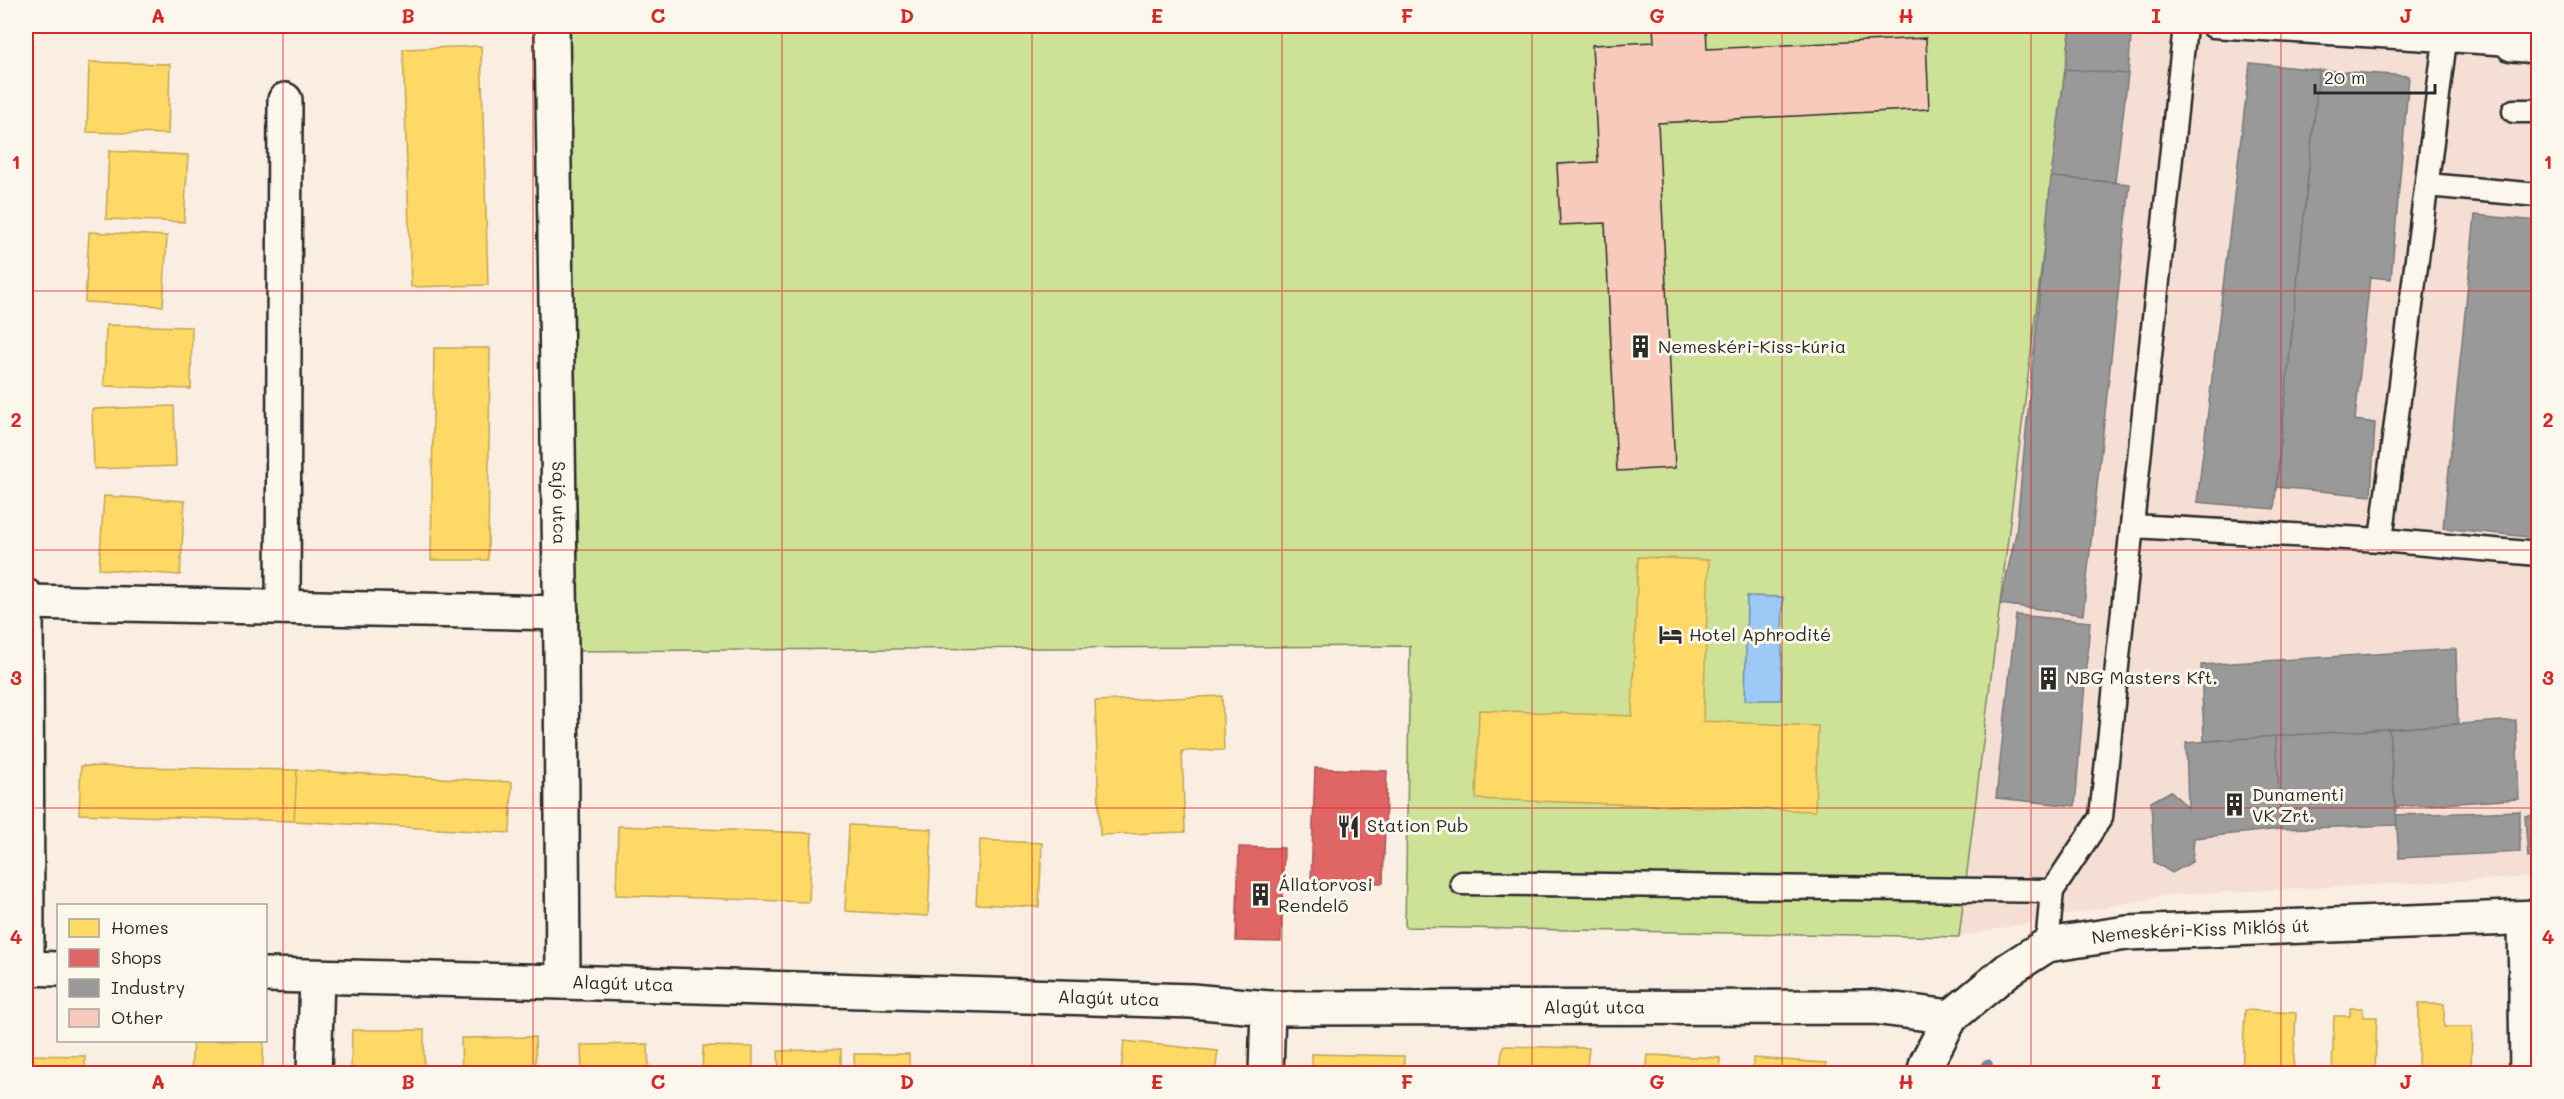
<svg xmlns="http://www.w3.org/2000/svg" width="2564" height="1099" font-family="Mali,sans-serif">
	<style>
		.built { fill: #f5dfd4 }
		.green { fill: #cde297; stroke: #7c8661; stroke-width: 1.5 }
		.water { fill: #9dc9f7; stroke: #6f8aa5; stroke-width: 1.5 }
		.homes { fill: #ffd966; stroke: #bfa554; stroke-width: 1.5 }
		.shops { fill: #e06666; stroke: #aa5454; stroke-width: 1.5 }
		.industry { fill: #999; stroke: #787878; stroke-width: 1.5 }
		.lines { fill: none; stroke-linecap: round; stroke-linejoin: round }
		.stream { stroke: #6f8aa5; stroke-width: 12 }
		.building { fill: #f8cabc; stroke: #2b2b2b; stroke-width: 1.5 }
		.service-casing { stroke: #2b2b2b; stroke-width: 27 }
		.minor-casing { stroke: #2b2b2b; stroke-width: 38 }
		.tertiary-casing { stroke: #2b2b2b; stroke-width: 38 }
		.service { stroke: #fbf7ec; stroke-width: 22 }
		.minor { stroke: #fbf7ec; stroke-width: 33 }
		.tertiary { stroke: #fbf7ec; stroke-width: 33 }
		.grid { fill: none; stroke: #d62828; stroke-width: 1.5; stroke-opacity: 0.55 }
		.labels { text-anchor: middle; stroke-width: 6; stroke-linejoin: round; paint-order: stroke }
		.poi-label { font-size: 18px; fill: #2b2b2b; stroke: #fbf7ec; text-anchor: start }
		.street-label { font-size: 18px; fill: #2b2b2b; stroke: #fbf7ec }
		.neatline { fill: none; stroke: #d62828; stroke-width: 2 }
		.grid-label { font-size: 20px; text-anchor: middle; font-weight: bold; fill: #d62828 }
	</style>
	<rect width="100%" height="100%" fill="#faeee2"/>
	<filter id="ink" filterUnits="userSpaceOnUse"><feTurbulence type="fractalNoise" baseFrequency=".0167" numOctaves="2"/><feDisplacementMap in="SourceGraphic" scale="12" xChannelSelector="R" yChannelSelector="G"/><feConvolveMatrix kernelMatrix="1 2 1 2 8 2 1 2 1" color-interpolation-filters="sRGB"/></filter>
	<g filter="url(#ink)">
		<path class="built" d="M2071,26H2538V877L2168,895L1959,937Z"/>
		<path class="green" d="M552,26H2071L1959,937L1405,927L1410,646L561,651Z"/>
		<path class="water" d="M1747,596L1783,597L1781,700H1745Z"/>
		<path class="homes" d="M481,46L488,285L411,287L403,49Z
			M89,62L170,64L168,134L87,132Z
			M109,151L188,155L184,222L106,219Z
			M89,232L167,236L163,306L85,302Z
			M106,325L192,327L191,389L104,386Z
			M434,348H490L488,560H431Z
			M174,406L176,466L94,469L92,409Z
			M104,496L185,501L180,575L99,569Z
			M1638,557L1709,560L1703,721L1818,726L1815,811L1476,799L1479,710L1632,716Z
			M1222,696L1224,750L1182,751L1185,832L1100,835L1095,701Z
			M81,766L297,770L294,821L79,814Z
			M297,770L512,782L510,833L294,821Z
			M849,825L932,829L928,916L845,911Z
			M618,826L812,833L809,902L616,895Z
			M980,840L1042,843L1039,907L976,904Z
			M2419,1004H2444V1027H2472L2471,1074H2418Z
			M2350,1008H2363V1017H2377L2375,1074H2332L2334,1016H2350Z
			M2245,1010L2296,1013L2293,1074H2242Z
			M352,1030H424V1074H351Z
			M535,1037L536,1074H462L461,1038Z
			M193,1040H264L262,1074H191Z
			M1124,1041L1218,1051L1215,1074L1121,1072Z
			M648,1044L649,1074H582L581,1045Z
			M703,1046L753,1047V1074H702Z
			M1503,1046L1589,1048L1586,1074H1499Z
			M841,1049V1074H779L778,1051Z
			M854,1054H909V1074H855Z
			M1312,1054L1404,1056V1074H1312Z
			M26,1055L85,1056V1074H26Z
			M1648,1055L1720,1058L1719,1074H1646Z
			M1753,1058L1826,1063V1074H1753Z"/>
		<path class="shops" d="M1315,768L1387,771L1383,883L1311,881Z
			M1239,847L1284,848L1281,942L1236,941Z"/>
		<path class="industry" d="M2071,26H2132L2128,74L2065,69Z
			M2250,63L2319,70L2274,509L2197,502Z
			M2065,69L2128,74L2115,182L2051,177Z
			M2319,70L2409,76L2391,279L2370,277L2355,420L2375,423L2371,496L2276,487Z
			M2051,177L2130,184L2083,615L2000,604L2016,533Z
			M2475,215L2538,221V538L2443,528Z
			M2016,615L2090,622L2075,806L1996,798Z
			M2456,649L2458,724L2204,741L2201,665Z
			M2538,684V746H2536L2534,685Z
			M2516,720L2519,799L2395,807L2389,729Z
			M2389,729L2397,825L2281,829L2276,736Z
			M2276,736L2281,829L2194,838L2192,862L2172,873L2154,862L2151,802L2171,791L2188,808L2186,743Z
			M2520,811V852L2399,858L2396,815Z
			M2538,815V857L2528,858L2525,816Z"/>
		<g class="lines">
			<path class="stream" d="M1983,1074L1987,1065"/>
		</g>
		<path class="building" d="M1653,26H1706L1707,49L1926,38L1929,109L1658,123L1675,468L1617,471L1605,223L1560,225L1557,164L1598,162L1592,45L1654,42Z"/>
		<g class="lines">
			<defs>
				<path id="service" d="M2213,26L2512,44
					M2514,111H2538
					M2427,185L2538,195
					M2133,526L2381,540L2445,40
					M2381,540L2538,554
					M1462,883L2052,891L2047,945
					M2052,891L2101,817L2185,26"/>
				<g id="minor">
					<path id="s1" d="M552,26L561,651L563,982"/>
					<path d="M2512,44L2538,46"/>
					<path d="M26,596L27,968"/>
					<path d="M26,602L561,613"/>
					<path d="M283,607L285,100"/>
					<path d="M2525,918L2527,1074"/>
					<path d="M314,1074L317,977"/>
					<path d="M1266,1074L1268,1008"/>
				</g>
				<g id="tertiary">
					<path d="M26,968L58,969"/>
					<path id="s2" d="M266,975L563,982L1192,1001L1268,1008L1873,1007L1951,1017"/>
					<path id="s3" d="M1924,1074L1927,1062L1951,1017L2008,970L2047,945L2127,933L2538,917"/>
				</g>
			</defs>
			<use href="#service" class="service-casing"/>
			<use href="#minor" class="minor-casing"/>
			<use href="#tertiary" class="tertiary-casing"/>
			<use href="#service" class="service"/>
			<use href="#minor" class="minor"/>
			<use href="#tertiary" class="tertiary"/>
		</g>
	</g>
	<path class="grid" d="M283,26V1074M533,26V1074M782,26V1074M1032,26V1074M1282,26V1074M1532,26V1074M1782,26V1074M2031,26V1074M2281,26V1074M26,291H2538M26,550H2538M26,808H2538"/>
	<defs>
		<symbol id="building-bare" viewBox="-9 -9 18 18"><path d="M-4-6H4V6H1V3H-1V6H-4ZM-2.5-4.3h1.7v1.8h-1.7ZM.8-4.3h1.7v1.8H.8ZM-2.5-1h1.7V.8h-1.7ZM.8-1h1.7V.8H.8Z" fill="#2b2b2b" stroke="#fbf7ec" stroke-width="2.5" paint-order="stroke"/></symbol>
		<symbol id="hotel-bare" viewBox="-9 -9 18 18"><path d="M-6-4.5h1.5V1H6V5H4.5V3h-9V5H-6ZM-4 0a1.8 1.8 0 1 1 3.6 0ZM.5 0V-2.5h3Q6-2.5 6 0Z" fill="#2b2b2b" stroke="#fbf7ec" stroke-width="2.5" paint-order="stroke"/></symbol>
		<symbol id="restaurant-bare" viewBox="-9 -9 18 18"><path d="M-5-6h1v4h1v-4h1v4h1v-4h1v5L-1.5 .5V6h-2V.5L-5-1ZM5-6V6H3V1.5H1.5Q1.5-4 5-6Z" fill="#2b2b2b" stroke="#fbf7ec" stroke-width="2.5" paint-order="stroke"/></symbol>
	</defs>
	<g fill-rule="evenodd">
		<use href="#building-bare" x="1624" y="330" width="33" height="33"/>
		<use href="#hotel-bare" x="1654" y="618" width="33" height="33"/>
		<use href="#building-bare" x="2032" y="662" width="33" height="33"/>
		<use href="#building-bare" x="2218" y="788" width="33" height="33"/>
		<use href="#restaurant-bare" x="1332" y="810" width="33" height="33"/>
		<use href="#building-bare" x="1244" y="878" width="33" height="33"/>
	</g>
	<g class="labels">
		<g class="poi-label">
			<text x="1658" y="353">Nemeskéri-Kiss-kúria</text>
			<text x="1689" y="641">Hotel Aphrodité</text>
			<text x="2066" y="684">NBG Masters Kft.</text>
			<text x="2252" y="801">Dunamenti<tspan x="2252" dy="21">VK Zrt.</tspan></text>
			<text x="1367" y="832">Station Pub</text>
			<text x="1278" y="891">Állatorvosi<tspan x="1278" dy="21">Rendelő</tspan></text>
		</g>
		<g class="street-label">
			<text dy="6" stroke="none"><textPath href="#s1" startOffset="477">Sajó utca</textPath></text>
			<text dy="6" stroke="none"><textPath href="#s3" startOffset="338">Nemeskéri-Kiss Miklós út</textPath></text>
			<text dy="6" stroke="none"><textPath href="#s2" startOffset="357">Alagút utca</textPath></text>
			<text dy="6" stroke="none"><textPath href="#s2" startOffset="843">Alagút utca</textPath></text>
			<text dy="6" stroke="none"><textPath href="#s2" startOffset="1329">Alagút utca</textPath></text>
		</g>
	</g>
	<rect width="2564" height="1099" fill="none" stroke="#fbf7ec" stroke-width="66"/>
	<rect x="57" y="904" width="210" height="138" fill="#fbf7ec" stroke="#a8a59f" stroke-width="1.5"/>
	<rect x="69" y="919" width="30" height="18" fill="#ffd966" stroke="#a8a59f" stroke-width="1.5"/>
	<text x="111" y="934" font-size="18" fill="#2b2b2b">Homes</text>
	<rect x="69" y="949" width="30" height="18" fill="#e06666" stroke="#a8a59f" stroke-width="1.5"/>
	<text x="111" y="964" font-size="18" fill="#2b2b2b">Shops</text>
	<rect x="69" y="979" width="30" height="18" fill="#999999" stroke="#a8a59f" stroke-width="1.5"/>
	<text x="111" y="994" font-size="18" fill="#2b2b2b">Industry</text>
	<rect x="69" y="1009" width="30" height="18" fill="#f8cabc" stroke="#a8a59f" stroke-width="1.5"/>
	<text x="111" y="1024" font-size="18" fill="#2b2b2b">Other</text>
	<path d="M2315 84v9h120v-9" fill="none" stroke="#2b2b2b" stroke-width="3"/>
	<text x="2324" y="84" font-size="18" fill="#2b2b2b" stroke="#fbf7ec" stroke-width="4.5" paint-order="stroke">20 m</text>
	<rect x="33" y="33" width="2498" height="1033" class="neatline"/>
	<g class="grid-label">
		<text x="158" y="23">A</text>
		<text x="408" y="23">B</text>
		<text x="658" y="23">C</text>
		<text x="907" y="23">D</text>
		<text x="1157" y="23">E</text>
		<text x="1407" y="23">F</text>
		<text x="1657" y="23">G</text>
		<text x="1906" y="23">H</text>
		<text x="2156" y="23">I</text>
		<text x="2406" y="23">J</text>
		<text x="16" y="169">1</text>
		<text x="2548" y="169">1</text>
		<text x="16" y="427">2</text>
		<text x="2548" y="427">2</text>
		<text x="16" y="685">3</text>
		<text x="2548" y="685">3</text>
		<text x="16" y="944">4</text>
		<text x="2548" y="944">4</text>
		<text x="158" y="1089">A</text>
		<text x="408" y="1089">B</text>
		<text x="658" y="1089">C</text>
		<text x="907" y="1089">D</text>
		<text x="1157" y="1089">E</text>
		<text x="1407" y="1089">F</text>
		<text x="1657" y="1089">G</text>
		<text x="1906" y="1089">H</text>
		<text x="2156" y="1089">I</text>
		<text x="2406" y="1089">J</text>
	</g>
</svg>
